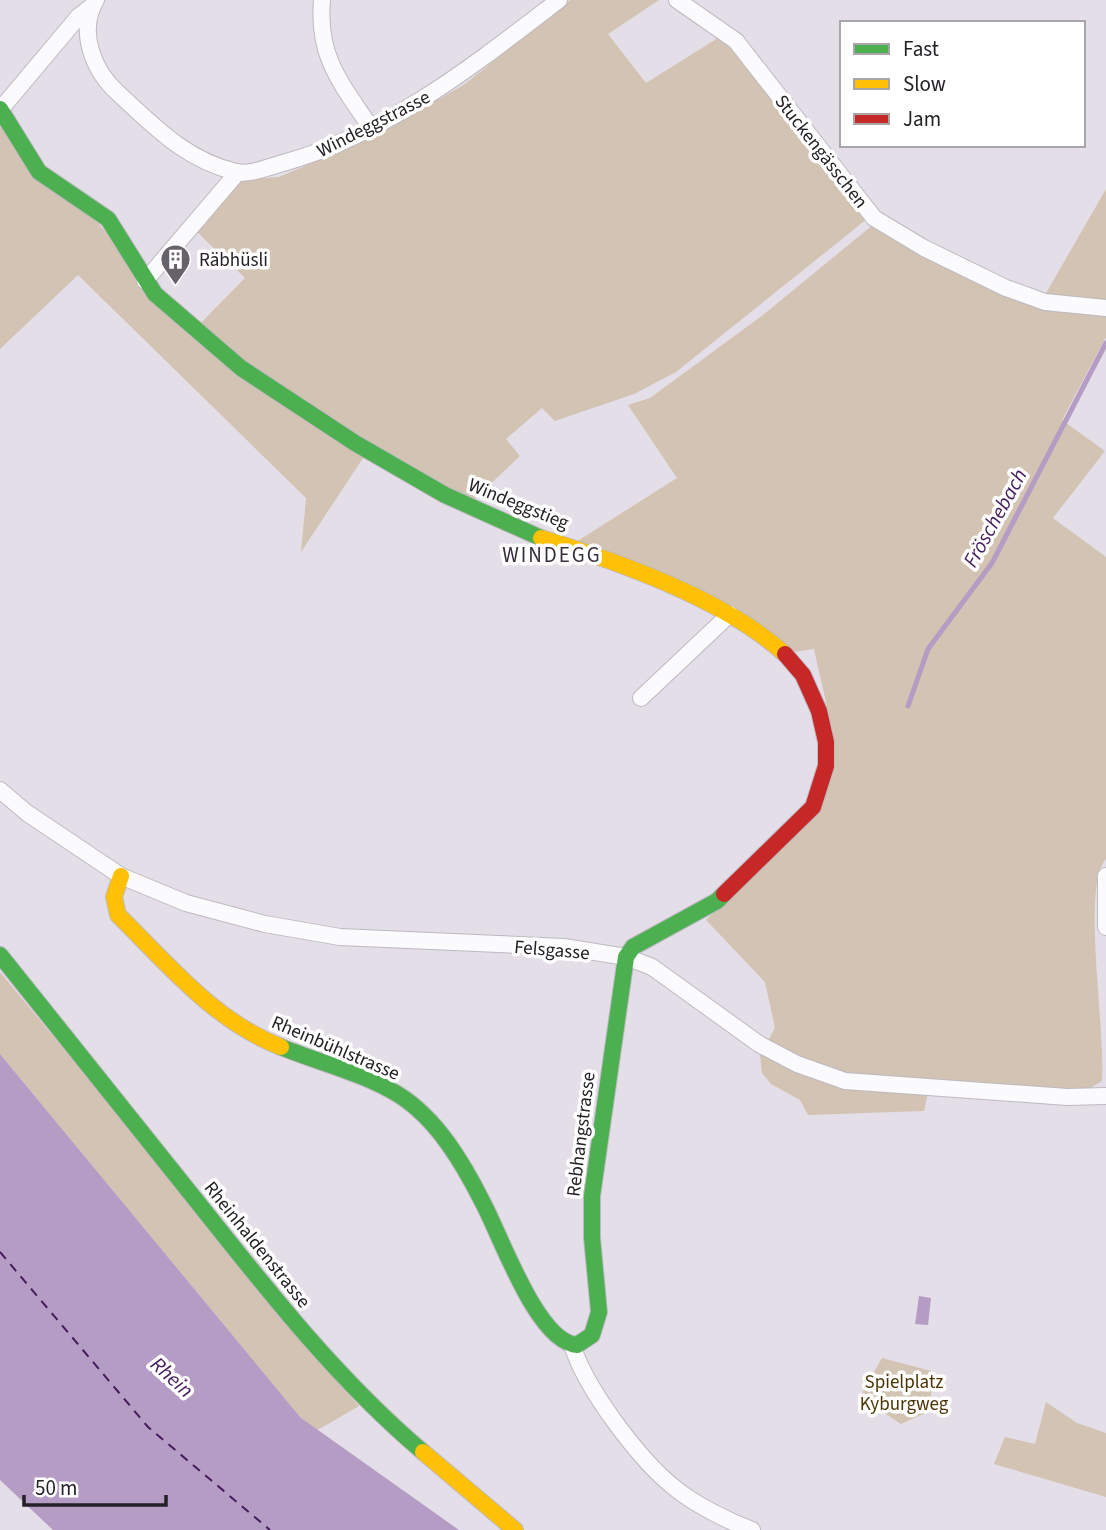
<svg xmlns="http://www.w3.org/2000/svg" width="1106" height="1530" font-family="'Source Sans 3',sans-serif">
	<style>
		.green { fill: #d2c3b3 }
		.water { fill: #b49cc4 }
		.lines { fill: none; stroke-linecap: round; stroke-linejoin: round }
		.stream { stroke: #b49cc4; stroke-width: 5 }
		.ferry { stroke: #451b5b; stroke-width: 2; stroke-dasharray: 9 7; stroke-linecap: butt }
		.street-casing { stroke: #bdb9c0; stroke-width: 18 }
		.fast-casing { stroke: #bdb9c0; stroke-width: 18 }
		.slow-casing { stroke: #bdb9c0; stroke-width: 18 }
		.jam-casing { stroke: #bdb9c0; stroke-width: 18 }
		.street { stroke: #fbfafc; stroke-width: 16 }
		.fast { stroke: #4caf50; stroke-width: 16 }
		.slow { stroke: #ffc107; stroke-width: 16 }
		.jam { stroke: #c62828; stroke-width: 16 }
		.labels { text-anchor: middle; stroke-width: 7; stroke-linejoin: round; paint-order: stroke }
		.street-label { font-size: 19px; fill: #242026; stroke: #fff }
		.poi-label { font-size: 19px; fill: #242026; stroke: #fff; text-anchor: start }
		.park-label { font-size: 19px; fill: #4c3505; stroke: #fff }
		.water-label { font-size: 21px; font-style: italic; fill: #451b5b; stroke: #fff }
		.neighbourhood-label { font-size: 21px; letter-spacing: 2px; fill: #372f3b; stroke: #fff }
	</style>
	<rect width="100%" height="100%" fill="#e4dee8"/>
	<path class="green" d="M570,0H659L608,34L646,83L718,38L734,50L867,219L676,372L634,394L555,421L542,408L506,439L520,456L470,503L369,449L301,552L306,498L78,275L0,349V120L91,215L191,333L245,278L195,230L240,180L279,177L374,137L465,84Z
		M1106,189V302L1045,295Z
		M874,224L995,290L1106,314V337L1062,420L1105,451L1053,518L1106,557V859C1081,886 1106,1032 1102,1081L1085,1091L930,1083L924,1111L808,1115L800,1100L771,1084L762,1073L760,1055L775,1028L765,982L706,920L824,799L834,738L814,649L787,653L576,542L677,478L628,405L650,398L763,315Z
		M0,972L359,1406L316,1431L301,1418L0,1054Z
		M882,1358L935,1372L928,1412L901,1424L860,1397Z
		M1046,1402L1077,1423L1106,1433V1497L994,1464L1005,1437L1035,1444Z"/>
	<path class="water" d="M0,1054L301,1418L459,1530H53L0,1480Z
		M919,1296L931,1298L928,1325L915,1324Z"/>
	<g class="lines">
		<path class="stream" d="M908,706L928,649L992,563L1106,343"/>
		<path class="ferry" d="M0,1252L148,1427L270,1530"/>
		<defs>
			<path id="street" d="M96,0C77,32 94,72 119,94C156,128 186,160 236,172C251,175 268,167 283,163C388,134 474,65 559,0
				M322,0C317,57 341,83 371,128
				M677,0L736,41L874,218L924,248L1006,288L1045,302L1106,308
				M0,110L79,16L92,6
				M145,281L238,172
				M641,698L730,614
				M0,790L27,813L121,876L186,903L265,924L340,937L564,947L626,957L652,967L759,1044L797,1064L845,1081L1067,1097L1106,1096
				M1106,876V927
				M572,1345C586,1389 639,1460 676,1489C696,1505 728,1521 752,1530"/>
			<path id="fast" d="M0,109L39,172L108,219L155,294L241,368L355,443L445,495L541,538
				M0,955C66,1038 132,1121 199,1204C268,1291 338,1380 423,1452
				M281,1047C320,1063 363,1073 399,1095C437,1119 463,1163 483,1203C501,1236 537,1342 577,1345L592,1335L599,1312L592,1238V1196L626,957L633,947L717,901L724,894"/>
			<path id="slow" d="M541,538C619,562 724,599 785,654
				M121,876L114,897L118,915C168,964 214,1021 281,1047
				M423,1452L515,1530"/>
			<path id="jam" d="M724,894L813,807L826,766V742L819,711L803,675L785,654"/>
		</defs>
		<use href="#street" class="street-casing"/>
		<use href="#fast" class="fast-casing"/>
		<use href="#slow" class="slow-casing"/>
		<use href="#jam" class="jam-casing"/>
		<use href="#street" class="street"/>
		<use href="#fast" class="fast"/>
		<use href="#slow" class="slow"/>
		<use href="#jam" class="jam"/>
	</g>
	<defs>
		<symbol id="building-pin" viewBox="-11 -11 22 30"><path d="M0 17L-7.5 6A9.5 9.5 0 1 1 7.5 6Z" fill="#67626a" stroke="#fff"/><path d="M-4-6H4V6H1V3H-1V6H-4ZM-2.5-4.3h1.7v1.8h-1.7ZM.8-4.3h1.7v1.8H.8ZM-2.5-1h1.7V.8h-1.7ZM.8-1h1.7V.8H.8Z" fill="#fff"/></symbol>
	</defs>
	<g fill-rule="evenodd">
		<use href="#building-pin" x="158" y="242" width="35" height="47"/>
	</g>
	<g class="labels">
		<g class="street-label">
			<text transform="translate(373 123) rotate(-27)" y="7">Windeggstrasse</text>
			<text transform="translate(822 151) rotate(52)" y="7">Stuckengässchen</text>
			<text transform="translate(519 503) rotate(22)" y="7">Windeggstieg</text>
			<text transform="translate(552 949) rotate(5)" y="7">Felsgasse</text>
			<text transform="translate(336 1047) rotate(23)" y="7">Rheinbühlstrasse</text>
			<text transform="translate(580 1134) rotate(-83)" y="7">Rebhangstrasse</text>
			<text transform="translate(258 1244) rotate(51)" y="7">Rheinhaldenstrasse</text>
		</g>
		<g class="poi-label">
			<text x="199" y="266">Räbhüsli</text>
		</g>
		<g class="park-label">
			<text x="904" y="1388">Spielplatz<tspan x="904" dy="22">Kyburgweg</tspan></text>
		</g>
		<g class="water-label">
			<text transform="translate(995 518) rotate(-61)" y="7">Fröschebach</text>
			<text transform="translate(172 1377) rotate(42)" y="7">Rhein</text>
		</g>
		<g class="neighbourhood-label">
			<text x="552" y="562">WINDEGG</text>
		</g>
	</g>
	<rect x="840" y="21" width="245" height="126" fill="#ffffff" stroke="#a7a6a8" stroke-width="2"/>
	<rect x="854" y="44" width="35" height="10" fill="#4caf50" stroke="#a7a6a8" stroke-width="2"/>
	<text x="903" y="56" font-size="21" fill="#242026">Fast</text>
	<rect x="854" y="79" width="35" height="10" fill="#ffc107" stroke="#a7a6a8" stroke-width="2"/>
	<text x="903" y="91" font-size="21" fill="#242026">Slow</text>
	<rect x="854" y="114" width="35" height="10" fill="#c62828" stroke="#a7a6a8" stroke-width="2"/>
	<text x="903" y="126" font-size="21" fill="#242026">Jam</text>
	<path d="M24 1495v10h142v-10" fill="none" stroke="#242026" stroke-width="3.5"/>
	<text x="35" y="1495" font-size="21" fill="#242026" stroke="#ffffff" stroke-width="5" paint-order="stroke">50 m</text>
</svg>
